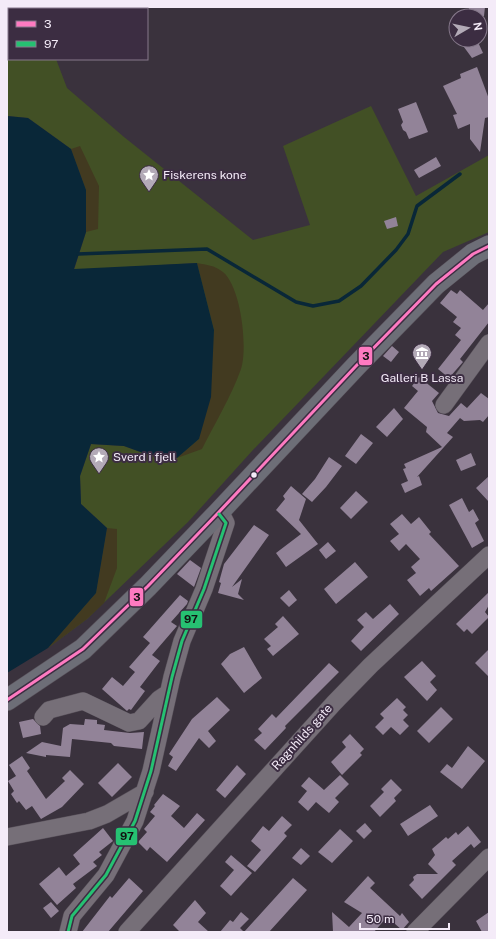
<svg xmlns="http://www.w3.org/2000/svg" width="496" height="939" font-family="'Public Sans',sans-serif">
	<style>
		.green { fill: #425025 }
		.sand { fill: #423a20 }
		.water { fill: #092738 }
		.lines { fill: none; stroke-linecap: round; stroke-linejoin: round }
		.stream { stroke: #092738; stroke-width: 3.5 }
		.building { fill: #928398 }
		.minor-casing { stroke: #58515a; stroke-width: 18 }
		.major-casing { stroke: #58515a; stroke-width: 22 }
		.minor { stroke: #766f78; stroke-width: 17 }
		.major { stroke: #6d6e77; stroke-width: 21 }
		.bus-1-casing { stroke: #3c2d42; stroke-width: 6 }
		.bus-2-casing { stroke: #3c2d42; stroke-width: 6 }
		.bus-1 { stroke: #fe7ac1; stroke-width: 3 }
		.bus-2 { stroke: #26c172; stroke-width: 3 }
		.bus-dot { fill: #f4ebf8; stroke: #3c2d42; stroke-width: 1.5 }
		.labels { text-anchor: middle; stroke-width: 4; stroke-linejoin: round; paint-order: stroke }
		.poi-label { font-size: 12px; fill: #f4ebf8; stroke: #3c2d42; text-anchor: start }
		.street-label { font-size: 12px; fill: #f4ebf8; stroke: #3c2d42 }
		.line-badge { stroke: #3c2d42; stroke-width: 1.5 }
		.pale-badge-label { font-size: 11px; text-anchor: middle; font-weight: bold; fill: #111 }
	</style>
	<rect width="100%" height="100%" fill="#3a323d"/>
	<path class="green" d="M7,7H37V9H9V59H56L67,88L124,137L253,240L310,225L283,146L371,106L416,196L489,155V232L443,252L252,451L188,522L87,619L48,648L96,593L107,528L81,504L80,476L91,444L124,446L146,454L197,263L74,270L86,232V190L71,149L28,118L7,116Z"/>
	<path class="sand" d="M80,146L99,186L98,229L86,232V190L71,149Z
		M197,263C207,265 214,265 223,272C241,287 248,347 241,369C231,397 215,423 202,449L177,458L199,439L214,330Z
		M107,528L117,529V568L104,603L87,619L48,648L96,593Z"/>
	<path class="water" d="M7,116L28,118L71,149L86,190V232L74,269L197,263L214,330L211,397L199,439L177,458L146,454L124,446L91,444L80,476L81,504L107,528L96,593L48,648L7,673Z"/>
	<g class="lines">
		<path class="stream" d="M78,254L207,249L296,302L313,306L339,301L361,286L396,250L408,234L417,206L460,174"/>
	</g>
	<path class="building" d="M469,7H485L484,16H468Z
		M468,40H477L483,53L472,58L461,43Z
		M477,67L489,99V117L485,118L480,152L470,139V124L458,129L453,115L457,114L443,86L461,78L460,74Z
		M416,102L428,132L409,139L406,132L403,130L401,125L403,122L398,109Z
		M436,157L441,166L419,178L414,170Z
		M396,217L398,226L387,229L384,221Z
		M451,290L457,294L460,290L483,310L489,303V322L460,359L463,362L449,378L438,369L461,340L455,335L461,328L453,322L457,317L440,303Z
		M392,346L399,352L391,362L383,356Z
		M419,377L439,393L432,401L438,413L449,416L461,403L467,408L481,393L489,399V415L483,422L480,420L464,421L460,418L447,433L453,437L417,477L419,476L422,485L405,493L401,484L408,481L403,469L406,468L404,464L442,447L426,432L427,427L404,408L418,391L412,386Z
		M394,408L403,419L387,437L376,427Z
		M361,434L373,443L356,464L345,456Z
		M471,453L476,465L461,471L456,460Z
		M329,457L342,466L326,487L312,502L302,494L315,479Z
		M489,476V502L476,488Z
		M291,486L306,499L299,520L318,544L286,567L276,553L301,534L276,510L285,499L283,496Z
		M356,491L368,502L351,519L340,508Z
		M462,498L469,512L473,509L479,520L475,523L484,541L472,548L449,505Z
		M402,514L411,524L419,517L431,532L429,534L459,566L431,591L429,588L420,596L407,580L416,573L411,567L420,559L406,544L399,551L390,541L399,534L390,524Z
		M254,525L269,535L232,587L242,579L238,594L244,600L218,593L221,583L219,582L224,564Z
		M328,542L336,551L326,559L319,550Z
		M190,560L201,568L194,587L177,574Z
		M355,562L368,577L336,604L324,589Z
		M289,590L297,600L289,607L280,598Z
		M489,592V605L485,612L489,617L472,634L467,629L464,632L456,624Z
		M180,595L188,601L187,604L171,622L177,626L152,655L160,661L140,687L145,691L131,710L129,709L127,711L102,689L112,677L123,686L135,672L129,667L150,643L143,637Z
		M390,604L399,614L361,651L351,641L364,627L357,620L366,612L373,619Z
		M283,616L299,634L273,656L267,649L271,646L264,639L278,627L275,624Z
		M244,647L262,678L244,693L221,664L230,654Z
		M489,649V677L475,663Z
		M422,661L436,676L430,682L437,690L427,701L404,677Z
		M329,663L339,672L285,726L286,728L265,750L254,740L262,733L258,729L272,714L276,718Z
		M217,697L230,710L208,731L216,741L209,748L199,738L176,771L168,766L173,757L169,754L192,719Z
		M397,698L406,707L403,710L408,715L403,720L409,726L400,735L391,727L383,735L375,727L384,718L380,714Z
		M441,707L453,719L429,743L417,731Z
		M33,719L40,726L41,734L23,738L19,722Z
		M85,719L97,720V724L105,725L104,730L130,733L144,732L142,749L114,746L111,743L72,739L70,757L46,755V757L26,753L42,742L61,746L63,728L70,724L84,725Z
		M350,734L364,749L360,753L362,755L342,775L331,762L346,747L342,742Z
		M468,746L485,761L462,789L440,772L447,764L452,768Z
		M22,756L30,768L27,771L46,799L65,781L62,778L70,770L84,784L62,807L41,819L32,806L26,810L19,801L17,803L11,794L14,791L8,781L16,776L9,765Z
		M118,763L132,777L112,797L98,783Z
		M237,765L246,774L225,798L216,790Z
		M340,775L349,784L335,798L339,802L329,813L316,802L308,811L298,802L307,791L301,786L309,777L324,790Z
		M391,779L402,790L394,798L396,801L380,817L370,806L384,792L381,789Z
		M163,794L180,806L171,816L184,828L197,813L205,820L167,862L150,847L147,851L138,842L147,832L144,829L155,816L150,812L155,806L154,805Z
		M430,805L438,816L408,836L400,824Z
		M282,816L292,825L284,833L287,836L255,872L247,866L261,850L251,841L263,826L269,831Z
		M365,823L372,831L364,839L356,831Z
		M468,826L481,842L474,848L471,844L452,861L456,865L422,899L409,885L414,880L413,877L417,874H438L428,864L435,855L432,849L446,837L448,839L456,832L458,835Z
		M103,828L113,841L99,852L102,855L93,862L97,866L73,884L76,888L57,905L39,884L59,867L66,876L80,864L73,855Z
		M340,829L353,841L332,863L318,852Z
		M301,848L310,856L301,865L292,858Z
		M231,855L252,873L231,896L220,886L234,870L225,862Z
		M368,876L375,883L370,888L400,916L402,913L409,922L402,930L387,917L374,932H333L332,912L349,927L362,913L344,902Z
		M129,878L143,891L108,932H82L110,896L112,898Z
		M293,878L307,890L269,932H244Z
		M195,900L206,913L198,922L209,932H180L173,925Z
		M51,902L59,911L51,918L43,908Z
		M241,912L249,919L240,928L244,932H220L230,920L233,922Z
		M489,912V932H482L476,921Z"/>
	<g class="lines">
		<defs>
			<path id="minor" d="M444,405L489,343
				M43,717L49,710L83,701L129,723L139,721L159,699L168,693
				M7,837L89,821L107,814L145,792
				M68,932L72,916L106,875L135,821L151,771L172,677L182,641L204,589L226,523L223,517L218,513
				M127,932L334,703L371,665L489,555
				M415,932L489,857"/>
			<path id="major" d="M7,700L83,649L148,586L218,513L356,366L436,284L473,254L489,246"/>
		</defs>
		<use href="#minor" class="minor-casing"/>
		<use href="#major" class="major-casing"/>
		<use href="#minor" class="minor"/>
		<use href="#major" class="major"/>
		<defs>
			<path id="bus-1" d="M7,700L83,649L148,586L218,513L356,366L436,284L473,254L489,246"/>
			<path id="bus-2" d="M68,932L72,916L106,875L135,821L151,771L172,677L182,641L204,589L226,523L219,514"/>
		</defs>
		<use href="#bus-1" class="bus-1-casing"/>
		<use href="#bus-2" class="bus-2-casing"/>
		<use href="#bus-1" class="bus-1"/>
		<use href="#bus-2" class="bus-2"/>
	</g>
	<defs>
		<symbol id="sight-pin" viewBox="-11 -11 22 30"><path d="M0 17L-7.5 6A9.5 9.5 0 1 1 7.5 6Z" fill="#b3aab7" stroke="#3c2d42"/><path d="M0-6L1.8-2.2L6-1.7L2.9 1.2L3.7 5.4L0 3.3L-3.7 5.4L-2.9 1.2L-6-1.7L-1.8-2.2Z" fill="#fff"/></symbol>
		<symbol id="museum-pin" viewBox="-11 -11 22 30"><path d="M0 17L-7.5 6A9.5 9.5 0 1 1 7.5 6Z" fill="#b3aab7" stroke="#3c2d42"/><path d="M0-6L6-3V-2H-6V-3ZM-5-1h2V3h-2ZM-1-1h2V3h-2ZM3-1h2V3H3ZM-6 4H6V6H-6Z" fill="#fff"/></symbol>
	</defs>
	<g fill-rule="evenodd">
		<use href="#sight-pin" x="138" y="164" width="22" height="30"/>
		<use href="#museum-pin" x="411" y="342" width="22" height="30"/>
		<use href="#sight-pin" x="88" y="446" width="22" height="30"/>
	</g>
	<circle class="bus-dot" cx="254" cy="475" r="3.5"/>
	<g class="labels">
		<g class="poi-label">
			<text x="163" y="179">Fiskerens kone</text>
			<text x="422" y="382" text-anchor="middle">Galleri B Lassa</text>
			<text x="113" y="461">Sverd i fjell</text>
		</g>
		<g class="street-label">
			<text transform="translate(302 737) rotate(-48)" y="4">Ragnhilds gate</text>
		</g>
	</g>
	<g class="line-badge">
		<rect x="358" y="346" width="15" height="20" rx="4" fill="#fe7ac1"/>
		<rect x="129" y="587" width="15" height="20" rx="4" fill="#fe7ac1"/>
		<rect x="180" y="610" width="23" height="19" rx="4" fill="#26c172"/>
		<rect x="115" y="827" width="23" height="19" rx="4" fill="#26c172"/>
	</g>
	<g class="pale-badge-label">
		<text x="366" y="360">3</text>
		<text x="137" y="601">3</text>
		<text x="191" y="623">97</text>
		<text x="127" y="840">97</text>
	</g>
	<rect width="496" height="939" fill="none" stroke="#f4ebf8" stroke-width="16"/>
	<rect x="8" y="8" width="140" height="52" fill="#3c2d42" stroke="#86798b"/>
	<rect x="16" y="21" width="20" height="6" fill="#fe7ac1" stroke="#86798b"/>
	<text x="44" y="28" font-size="12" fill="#f4ebf8">3</text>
	<rect x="16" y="41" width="20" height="6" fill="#26c172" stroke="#86798b"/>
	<text x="44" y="48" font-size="12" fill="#f4ebf8">97</text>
	<g transform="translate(468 28) rotate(81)"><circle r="19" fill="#3c2d42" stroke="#86798b"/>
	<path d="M0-3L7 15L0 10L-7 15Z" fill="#b3aab7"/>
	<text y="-6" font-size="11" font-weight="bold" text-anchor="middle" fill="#f4ebf8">N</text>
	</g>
	<path d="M360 923v6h89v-6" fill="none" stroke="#f4ebf8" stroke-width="2"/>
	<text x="366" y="923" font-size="12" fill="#f4ebf8" stroke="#3c2d42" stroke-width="3" paint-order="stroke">50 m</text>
</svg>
